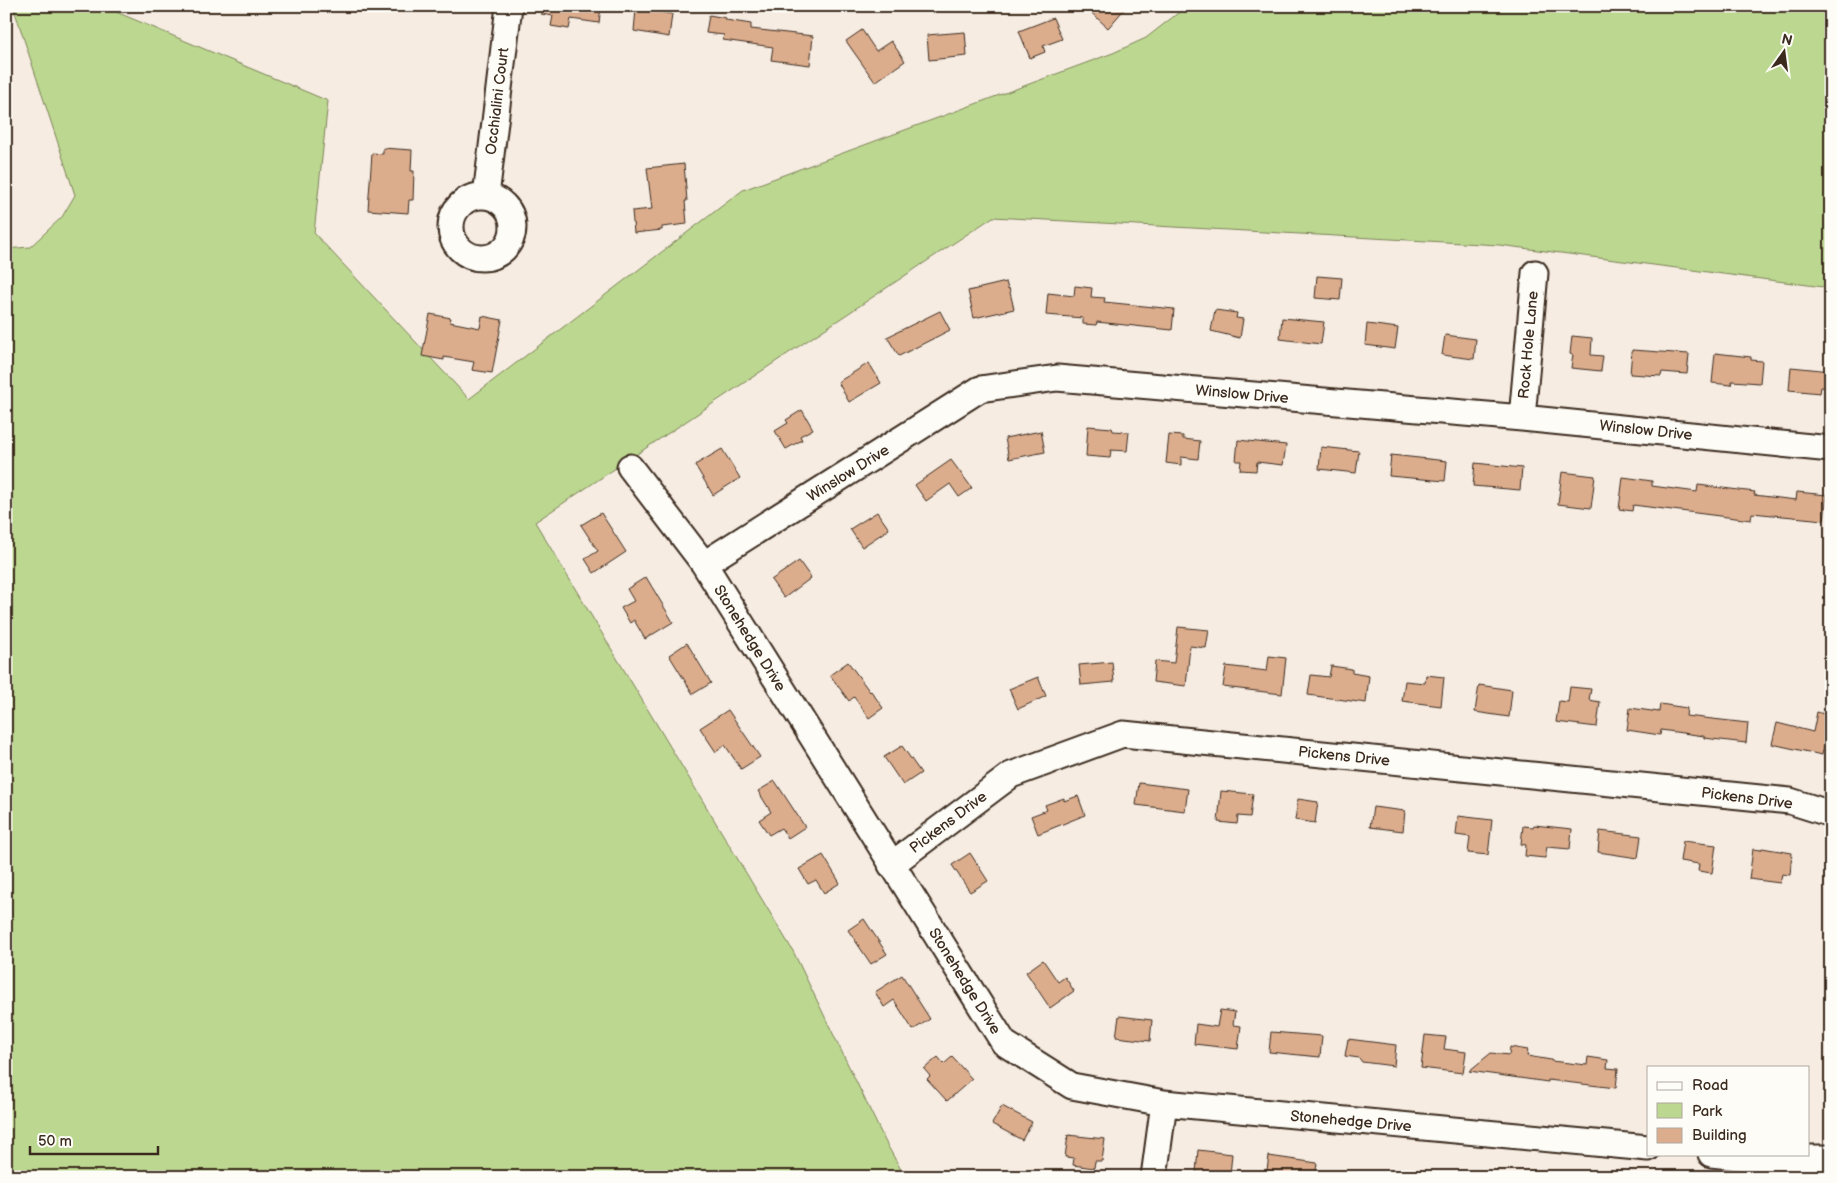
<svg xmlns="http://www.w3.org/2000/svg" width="1837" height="1183" font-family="'Balsamiq Sans',sans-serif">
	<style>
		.green { fill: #bcd890; stroke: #7c8157 }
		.building { fill: #dcad8d; stroke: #3b2a1e }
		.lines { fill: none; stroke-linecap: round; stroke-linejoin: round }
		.minor-casing { stroke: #3b2a1e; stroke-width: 29 }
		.minor { stroke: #fdfcf7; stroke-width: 25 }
		.labels { text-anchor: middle; stroke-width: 5; stroke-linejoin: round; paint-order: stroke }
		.street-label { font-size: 15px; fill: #3b2a1e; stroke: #fdfcf7 }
	</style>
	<rect width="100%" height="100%" fill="#f6ece2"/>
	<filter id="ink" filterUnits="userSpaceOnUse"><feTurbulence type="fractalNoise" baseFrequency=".02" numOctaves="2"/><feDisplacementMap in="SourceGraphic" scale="10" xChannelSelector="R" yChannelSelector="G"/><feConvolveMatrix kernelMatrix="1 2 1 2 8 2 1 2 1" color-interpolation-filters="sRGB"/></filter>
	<g filter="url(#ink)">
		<path class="green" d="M13,6H102L328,101L314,233L469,399L743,190L1113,53L1146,38L1187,6H1831V288L1499,245L993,217L535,522L793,951L885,1141L905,1177H6V249L30,247L62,217L75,195Z"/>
		<path class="building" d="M541,6H601L599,23L571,19L569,29L551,26L553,16L541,14Z
			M1084,6H1127L1108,28Z
			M636,9L672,14L669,37L634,31Z
			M709,15L726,18V20L751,24V29L813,36L810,65L771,60L773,47L723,40L724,35L706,33Z
			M1053,18L1062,39L1043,46L1045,52L1030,58L1019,31Z
			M862,30L876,51L891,41L905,61L875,82L846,41Z
			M965,32L967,56L929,60L927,35Z
			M383,148L412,150L411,171H414L413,200H409L408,213L368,210L372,153L383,154Z
			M684,164L687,201H685L687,224L662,227V230L634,233L632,211L652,209L647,168Z
			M1317,276L1342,278L1340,300L1315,298Z
			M1006,282L1008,289L1009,288L1014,309L974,318L968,291Z
			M1075,286L1092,288L1091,297L1105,298L1104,302L1174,309L1172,330L1097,322L1096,325L1083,324V318L1046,315L1048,293L1074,296Z
			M1215,310L1237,313L1236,318L1243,319L1240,338L1211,331Z
			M940,311L950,330L899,356L887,337Z
			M430,314L451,318L450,322L480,328L482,316L502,320L492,373L472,370L474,362L444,357V360L422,356Z
			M1282,318L1324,322L1321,344L1280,339Z
			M1367,324L1398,328L1395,349L1365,345Z
			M1445,335L1476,339L1474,359L1442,355Z
			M1572,336L1592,338L1591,355L1603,356L1601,371L1571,368L1573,355L1570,354Z
			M1632,350L1689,354L1687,374L1662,372L1661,376L1630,374Z
			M1715,353L1751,357V360L1762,361L1760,383L1732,381L1731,385L1712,383Z
			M869,363L881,383L849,402L838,382Z
			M1791,367L1831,371V388L1821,387L1820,393L1789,390Z
			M802,410L813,429L800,436L802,440L786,449L775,431L788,423L786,420Z
			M1088,426L1112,428L1113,431L1129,432L1127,451L1111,450L1110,458L1086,456Z
			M1041,431L1045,452L1009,459L1005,438Z
			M1169,435L1183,436V439L1200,441L1198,459L1181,457V465L1166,463Z
			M1238,440L1286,445L1283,465L1257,462L1256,471L1240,470L1241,461H1236Z
			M1321,447L1359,451L1356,473L1319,469Z
			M722,449L740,478L713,495L695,465Z
			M1391,455L1447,461L1445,481L1389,476Z
			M951,460L972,488L959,497L950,484L926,501L915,485Z
			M1475,463L1522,468L1520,490L1473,486Z
			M1562,472L1595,476L1591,508L1558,504Z
			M1623,477L1652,481V486L1697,492L1698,485L1755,492L1754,495L1796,500L1797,492L1827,495L1824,520L1752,513L1751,520L1633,505L1632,511L1619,509Z
			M877,512L889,529L862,547L850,529Z
			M601,513L626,552L594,573L585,559L598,551L581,525Z
			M799,561L811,578L784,598L771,580Z
			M646,577L673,622L645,639L634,620L630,623L621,608L634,601L627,589Z
			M1178,627L1209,630L1206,648L1190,646L1186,686L1153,682L1155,661L1174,663Z
			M687,643L711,683L693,694L669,655Z
			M1269,656L1286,658L1282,694L1223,687L1226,666L1267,671Z
			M848,662L870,692L871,691L883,708L869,718L854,697L849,701L830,675Z
			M1112,662L1114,682L1081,685L1079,665Z
			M1331,666L1352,669V673L1369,676L1366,703L1308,695L1311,675L1329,677Z
			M1426,675L1444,677L1441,706L1402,701L1405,681L1425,683Z
			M1038,677L1046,696L1018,709L1009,689Z
			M1479,685L1512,690L1509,717L1475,712Z
			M1570,687L1591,689L1589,700L1600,702L1597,727L1556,722L1559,701L1568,702Z
			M1660,704L1687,708L1686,716L1748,723L1746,743L1704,738V736L1661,730L1660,735L1627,730L1630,708L1659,712Z
			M728,710L760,757L741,769L725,745L716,752L700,728Z
			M1817,712L1831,716L1822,755L1772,744L1777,723L1813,732Z
			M902,746L921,773L903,785L884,757Z
			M775,781L805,827L788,838L781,828L769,835L759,820L771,812L758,791Z
			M1139,783L1188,789L1185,811L1136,805Z
			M1221,791L1253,794L1250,817L1238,816L1237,824L1218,822Z
			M1078,796L1085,815L1038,834L1031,816L1047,810L1045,805L1064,798V801Z
			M1298,799L1318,802L1315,823L1295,820Z
			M1373,807L1405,811L1403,831L1370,827Z
			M1458,816L1492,820L1488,855L1468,853L1470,837L1456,835Z
			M1534,825L1572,829L1570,849L1547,847L1545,858L1525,856L1526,845L1521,844L1523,826L1533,827Z
			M1600,831L1641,836L1638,858L1598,852Z
			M1683,841L1716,845L1712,873L1698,871L1699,864L1680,861Z
			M1762,848L1792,853L1790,875L1782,874L1780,883L1749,879L1753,849L1761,850Z
			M970,853L988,881L970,892L952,865Z
			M823,855L840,883L824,893L816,880L808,884L799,869Z
			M864,919L887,954L871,964L848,930Z
			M1043,960L1058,982L1065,977L1074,991L1050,1008L1026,972Z
			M902,975L930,1019L913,1030L894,1000L884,1007L875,992Z
			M1220,1010L1235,1012L1233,1025L1241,1026L1238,1049L1194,1044L1196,1024L1217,1027Z
			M1119,1016L1152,1020L1150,1041L1116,1037Z
			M1271,1032L1322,1036L1320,1057L1269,1052Z
			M1425,1035L1446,1037L1444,1049L1466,1052L1463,1073L1421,1068Z
			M1348,1039L1396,1045L1394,1066L1362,1062L1359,1058L1345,1056Z
			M1510,1047L1528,1050L1527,1056L1551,1060V1061L1587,1065L1588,1057L1608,1060L1607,1068L1618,1069L1616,1088L1548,1080V1082L1469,1071L1491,1053L1509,1055Z
			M938,1057L944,1064L952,1057L972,1079L947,1101L927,1079L930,1076L924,1069Z
			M1002,1106L1032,1122L1022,1140L992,1124Z
			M1068,1135L1105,1139L1102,1161H1095L1094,1168L1073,1165L1074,1158L1065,1157Z
			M1198,1150L1232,1154L1230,1175L1196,1172Z
			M1269,1156L1317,1163L1315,1177H1266Z"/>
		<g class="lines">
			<defs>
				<path id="minor" d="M451 227a31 31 0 1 1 62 0a31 31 0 1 1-62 0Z
					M486,196L509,6
					M1522,418L1535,273
					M630,467L704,564L1004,1043L1072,1086L1164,1103L1648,1148
					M704,564L980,389L1057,378L1522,418L1831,449
					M891,865L1011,775L1123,734L1790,801L1831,814
					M1711,1154L1749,1158H1831
					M1154,1177L1164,1103"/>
			</defs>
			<use href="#minor" class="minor-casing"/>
			<use href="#minor" class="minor"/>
		</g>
	</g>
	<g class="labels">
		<g class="street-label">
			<text transform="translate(497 101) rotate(-83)" y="5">Occhialini Court</text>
			<text transform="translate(1528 345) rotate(-85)" y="5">Rock Hole Lane</text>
			<text transform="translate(1242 394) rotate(5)" y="5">Winslow Drive</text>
			<text transform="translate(1646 430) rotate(6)" y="5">Winslow Drive</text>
			<text transform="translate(848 473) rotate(-32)" y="5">Winslow Drive</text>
			<text transform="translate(750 638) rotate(58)" y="5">Stonehedge Drive</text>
			<text transform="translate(1344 756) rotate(6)" y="5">Pickens Drive</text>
			<text transform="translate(1747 798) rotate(7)" y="5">Pickens Drive</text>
			<text transform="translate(948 822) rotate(-37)" y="5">Pickens Drive</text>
			<text transform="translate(965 981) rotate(58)" y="5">Stonehedge Drive</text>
			<text transform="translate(1351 1121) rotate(5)" y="5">Stonehedge Drive</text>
		</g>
	</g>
	<rect width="1837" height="1183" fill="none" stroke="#fdfcf7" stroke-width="25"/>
	<rect x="12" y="12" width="1812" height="1158" fill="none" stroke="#3b2a1e" stroke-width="2" filter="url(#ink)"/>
	<rect x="1647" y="1066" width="162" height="90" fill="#fdfcf7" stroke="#afa8a0"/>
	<rect x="1657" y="1082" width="25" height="8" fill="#fdfcf7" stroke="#afa8a0"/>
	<text x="1692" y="1090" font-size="15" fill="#3b2a1e">Road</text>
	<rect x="1657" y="1103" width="25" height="15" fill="#bcd890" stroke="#afa8a0"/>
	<text x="1692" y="1116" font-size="15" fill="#3b2a1e">Park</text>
	<rect x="1657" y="1128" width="25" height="15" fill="#dcad8d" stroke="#afa8a0"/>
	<text x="1692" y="1140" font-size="15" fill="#3b2a1e">Building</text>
	<g transform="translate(1784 52) rotate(14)" stroke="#fdfcf7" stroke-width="4" paint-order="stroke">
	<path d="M0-4L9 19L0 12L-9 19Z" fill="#3b2a1e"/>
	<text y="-8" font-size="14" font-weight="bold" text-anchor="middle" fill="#3b2a1e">N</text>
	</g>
	<path d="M30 1146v8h128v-8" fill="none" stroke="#3b2a1e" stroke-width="2.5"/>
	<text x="38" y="1146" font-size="15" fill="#3b2a1e" stroke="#fdfcf7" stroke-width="4" paint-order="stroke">50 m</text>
</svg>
